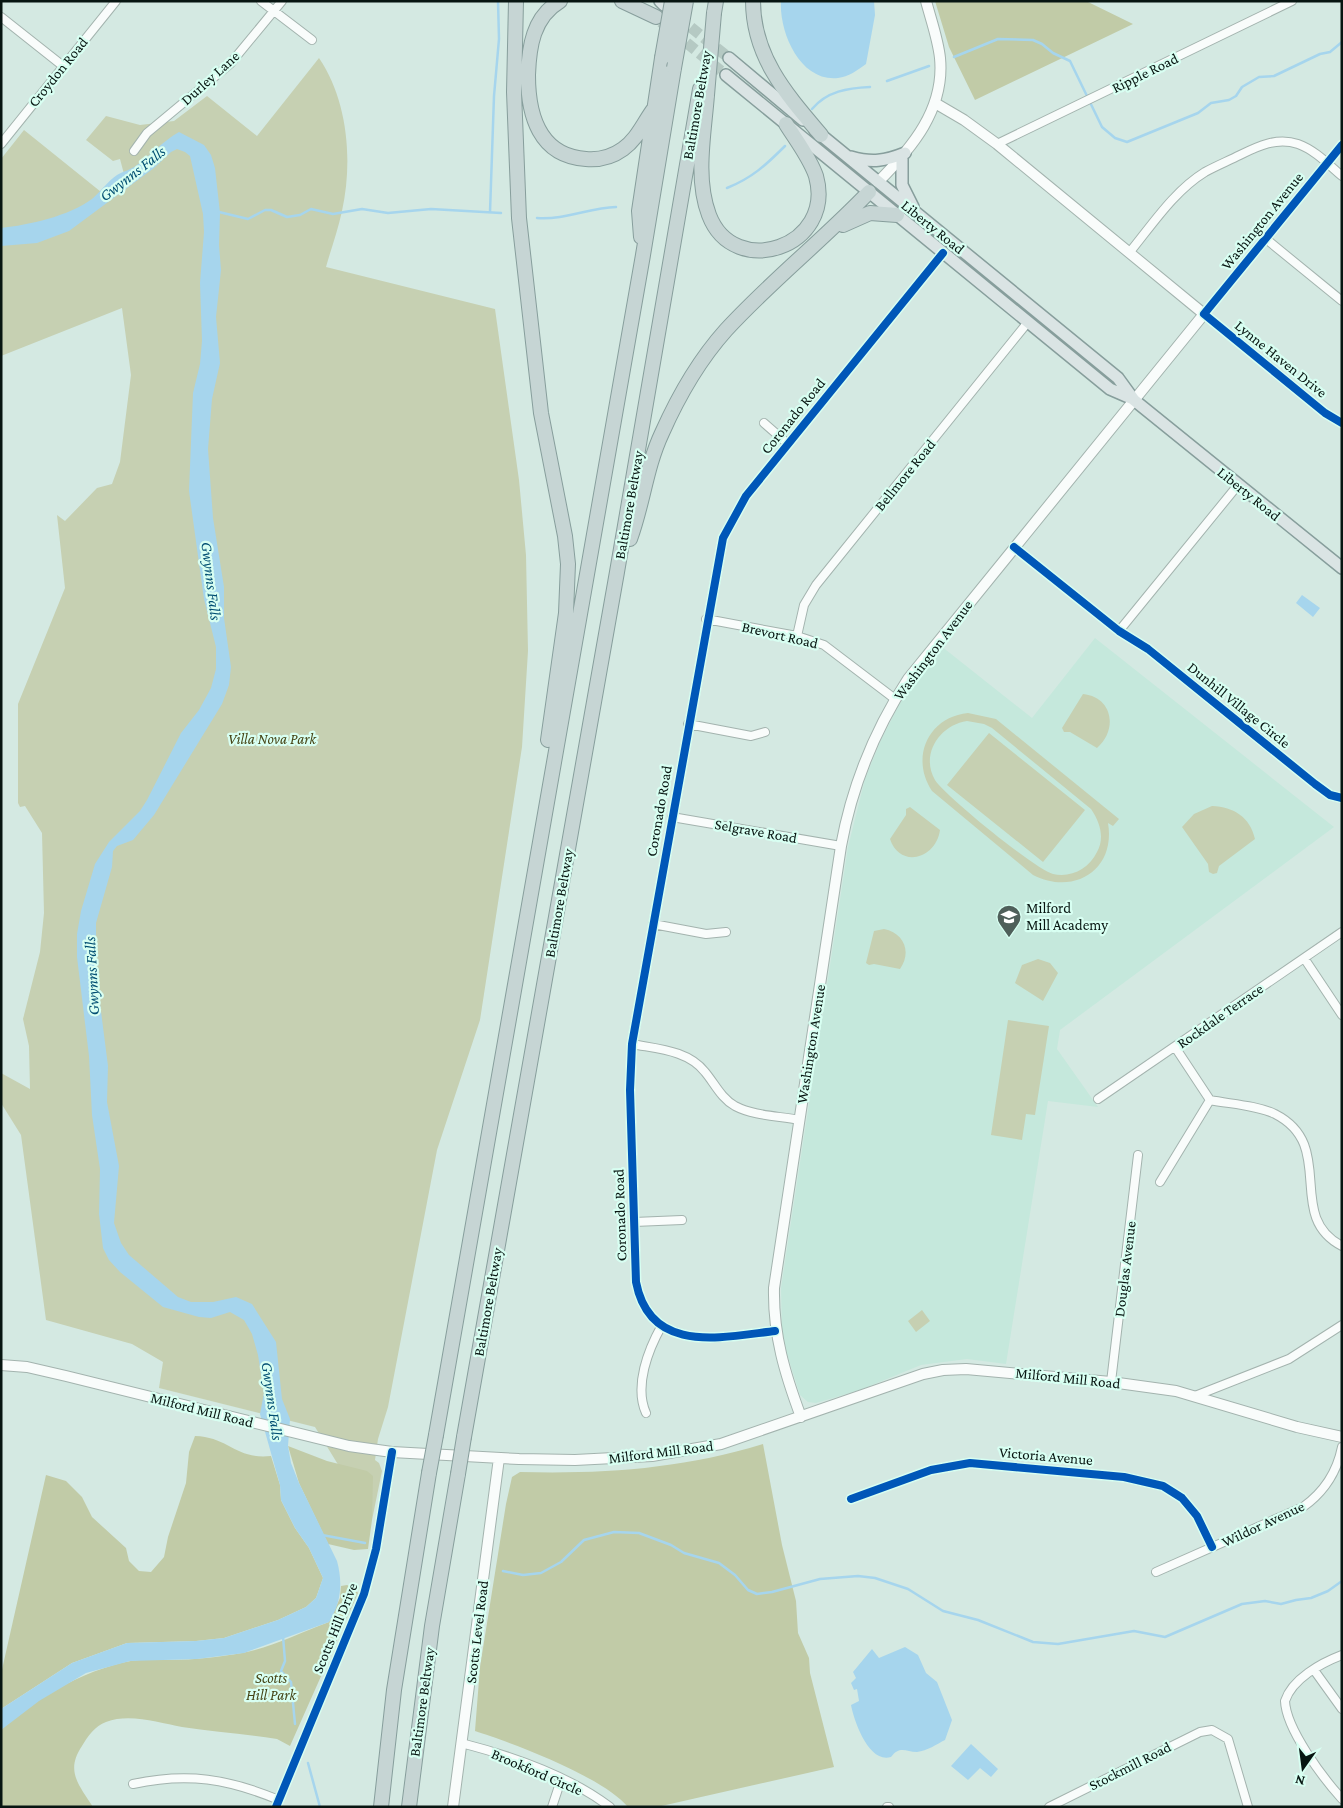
<svg xmlns="http://www.w3.org/2000/svg" width="1343" height="1808" font-family="'Crimson Pro',serif">
	<style>
		.built { fill: #c5e8dc }
		.green { fill: #c6d0b2; fill-rule: evenodd }
		.forest { fill: #c1cba7 }
		.water { fill: #a6d5ed }
		.lines { fill: none; stroke-linecap: round; stroke-linejoin: round }
		.stream { stroke: #a6d5ed; stroke-width: 2.5 }
		.primary-tunnel { stroke: #b5c9c3; stroke-width: 11; stroke-dasharray: 11 5.5; stroke-linecap: butt }
		.street-casing { stroke: #a3b3ae; stroke-width: 10 }
		.secondary-casing { stroke: #a3b3ae; stroke-width: 12 }
		.primary-casing { stroke: #879e9c; stroke-width: 14 }
		.highway-casing { stroke: #879e9c; stroke-width: 16 }
		.street { stroke: #f9fcfb; stroke-width: 8 }
		.secondary { stroke: #f9fcfb; stroke-width: 10 }
		.primary { stroke: #dae4e4; stroke-width: 11 }
		.highway { stroke: #c6d5d4; stroke-width: 14 }
		.highway-bridge-casing { stroke: #879e9c; stroke-width: 16; stroke-linecap: butt }
		.highway-bridge { stroke: #c6d5d4; stroke-width: 14 }
		.cycleway-casing { stroke: #d8fff2; stroke-width: 11 }
		.cycleway { stroke: #0057b8; stroke-width: 8 }
		.labels { text-anchor: middle; stroke-width: 4.5; stroke-linejoin: round; paint-order: stroke }
		.street-label { font-size: 15px; fill: #071511; stroke: #d8fff2 }
		.park-label { font-size: 15px; font-style: italic; fill: #454415; stroke: #d8fff2 }
		.poi-label { font-size: 15px; fill: #071511; stroke: #d8fff2; text-anchor: start }
		.water-label { font-size: 16px; font-style: italic; fill: #014e72; stroke: #d8fff2 }
	</style>
	<rect width="100%" height="100%" fill="#d4e9e2"/>
	<path class="built" d="M1095,638L1334,827L1060,1030L1057,1049L1098,1107L1048,1101L1006,1364L967,1359L921,1365L860,1390L816,1403L808,1402L800,1395L787,1354L782,1330L781,1288L848,847L865,779L881,740L900,703L941,646L1032,718Z"/>
	<path class="green" d="M319,58C348,101 353,161 342,211C338,230 331,249 326,267L495,309L519,480L526,555L528,651L522,747L480,1020L437,1150L388,1407L378,1439L375,1460L379,1463L382,1471L372,1520L315,1427L159,1388L163,1362L132,1344L46,1320L21,1135L1,1103V1073L30,1089L29,1046L23,1019L40,952L44,913L42,833L25,806L20,807L18,803V704L65,588L57,515L65,521L97,488L112,484L120,462L131,375L122,308L1,356V159L24,130L111,200L124,174L120,159L113,161L86,140L106,116L140,125L174,121L207,96L257,136Z
		M1083,694C1113,697 1118,730 1097,748L1070,732H1064L1062,728Z
		M968,713L996,719L1119,819L1113,826L1108,823C1116,870 1074,896 1033,875L932,791C910,758 928,717 968,713ZM967,721L984,724L992,728L1091,809C1100,822 1105,838 1097,852C1089,869 1071,878 1053,874C1036,870 944,795 935,780C920,754 940,725 967,721Z
		M989,733L1085,810L1043,862L947,785Z
		M1212,806C1234,807 1250,817 1255,839L1219,866L1217,873L1213,874L1209,872L1208,864L1182,827L1194,814Z
		M910,807L940,830C936,859 900,869 890,839L906,815V809Z
		M884,929C904,933 912,952 900,969L874,964L869,965L866,963L874,931Z
		M1038,959L1050,963L1058,973L1043,1001L1015,983L1022,965Z
		M1008,1020L1049,1026L1035,1115L1026,1114L1022,1140L991,1135Z
		M922,1310L930,1321L916,1332L908,1321Z"/>
	<path class="forest" d="M935,1H1086L1133,24L975,100L949,47Z
		M195,1436C229,1437 236,1460 271,1456L280,1485L281,1500L295,1528L309,1548L323,1578L316,1598L306,1607L278,1620L224,1638L196,1641L127,1643L72,1663L1,1709V1674L46,1475L66,1481L82,1497L92,1517L126,1548L129,1561L139,1571L151,1572L164,1557L168,1537L186,1483L189,1452Z
		M763,1444L782,1545L796,1601L798,1633L809,1658L810,1673L834,1767L657,1807H628C603,1777 513,1743 475,1731L480,1667L506,1504L512,1477L520,1472C605,1474 681,1469 763,1444Z
		M288,1446L327,1461L367,1471L373,1476L372,1520L368,1549L354,1550L328,1544L299,1483Z
		M347,1585L354,1588L358,1593L290,1746L277,1739C246,1734 213,1732 182,1727C159,1723 130,1713 106,1722C95,1726 88,1736 82,1746C65,1771 79,1785 93,1807H1V1730C32,1698 96,1664 139,1660C149,1659 160,1660 170,1660C194,1660 219,1657 242,1653C271,1648 301,1632 329,1622L340,1598L341,1586Z"/>
	<path class="water" d="M781,1H874L875,15L866,64C858,70 848,77 838,78C800,82 779,32 781,1Z
		M179,132L204,145L211,155L215,168L220,213L219,245L221,270L216,317L220,363L212,399L208,449L213,518L224,587V618L231,667L229,685L222,704L154,815L133,840L117,846L113,851L112,867L96,923V945L98,988L108,1066L107,1102L119,1166L114,1223L121,1243L129,1255L178,1297L191,1302H213L236,1297L252,1304L276,1342L282,1399L290,1419L288,1446L291,1463L299,1483L337,1561C343,1583 341,1603 329,1622L244,1653L197,1659L130,1661L86,1673L39,1701L1,1730V1709L72,1663L127,1643L196,1641L224,1638L278,1620L306,1607L316,1598L323,1578L309,1548L295,1528L281,1500L280,1485L260,1414L264,1393L258,1355L252,1334L244,1320L230,1312L211,1318L199,1317L163,1307L120,1272L109,1260L103,1248L99,1214L100,1169L92,1115L89,1056L77,957V934L81,911L95,864L109,842L140,811L147,800L181,733L199,710L211,688L216,669V647L204,599L189,491L193,393L200,364L202,341L200,283L204,232L203,214L190,156L185,152L177,149L171,152L154,168L69,231L37,243L1,246V228C29,225 69,216 92,199C100,192 108,181 117,175C123,171 131,170 137,165C152,154 163,141 179,132Z
		M1302,595L1320,608L1313,617L1296,603Z
		M905,1647L918,1655L926,1673L937,1682L952,1720L945,1740C937,1744 927,1751 917,1752C906,1752 900,1745 891,1757C869,1764 854,1721 851,1705L859,1701L857,1689L854,1690L851,1683L856,1678L853,1672L872,1649L879,1658Z
		M971,1744L998,1769L991,1777L980,1768L968,1780L951,1766Z"/>
	<g class="lines">
		<path class="stream" d="M954,57L998,39L1033,40L1042,44L1053,53L1070,61L1102,127L1115,138L1127,142L1198,113L1211,103L1229,100L1236,96L1242,87L1259,77L1274,76L1320,54L1330,52L1342,42
			M887,81L929,66
			M812,109C827,91 848,88 870,87
			M727,188C752,178 766,165 785,146
			M219,212L248,219L265,210H271L287,217L300,215L311,209L333,214L362,209L388,213L431,209L501,213
			M490,212L494,96L499,39L498,1
			M537,218C565,220 589,208 616,207
			M322,1535L365,1543
			M503,1571L523,1575L541,1573L561,1562L584,1540L614,1532L639,1533L671,1545L684,1553L719,1563L735,1575L748,1590L757,1594L772,1592L820,1579L858,1576L875,1578L908,1589L943,1611L978,1620L1033,1642L1058,1644L1134,1631L1165,1637L1242,1604L1265,1601L1281,1604L1296,1600L1311,1598L1328,1591L1342,1581
			M283,1636L285,1661L281,1671L291,1682L295,1724
			M308,1763L320,1807"/>
		<path class="primary-tunnel" d="M678,17L729,58
			M661,22L726,75"/>
		<defs>
			<path id="street" d="M261,1L312,40
				M1,17L63,66
				M1,144L116,1
				M997,144L1292,1
				M1342,145L1204,314L1325,413L1342,423
				M134,151L147,133L230,64L282,1
				M1266,239L1342,301
				M1129,253C1152,225 1174,191 1205,172C1216,166 1228,161 1240,155C1258,146 1277,137 1298,144C1315,150 1329,165 1342,176
				M764,423L788,444
				M1014,547L1119,631L1148,649L1315,784L1330,795L1342,798
				M706,619L797,636L824,645L895,699
				M1119,631L1238,485
				M797,636L804,605L816,585L1028,322
				M688,724L751,736L765,732
				M672,817L841,846
				M653,924L706,934L726,932
				M1304,958L1342,1015
				M632,1044C657,1049 688,1050 705,1072C715,1084 721,1098 735,1106C754,1116 779,1116 799,1120
				M1175,1047L1210,1100C1230,1104 1256,1105 1275,1114C1338,1146 1284,1216 1342,1246
				M1098,1099L1342,932
				M1160,1182L1210,1100
				M634,1222L682,1220
				M775,1331C722,1337 650,1355 636,1282L630,1090L632,1044L723,538L746,496L943,253
				M1111,1382L1138,1155
				M1195,1396L1289,1359L1342,1325
				M646,1413C634,1386 648,1350 662,1325
				M851,1499L931,1470L970,1463L1124,1477L1163,1486L1182,1498L1197,1516L1212,1547
				M1156,1572L1303,1507C1324,1492 1337,1472 1342,1447
				M1342,1655C1321,1663 1292,1679 1285,1701C1286,1729 1323,1778 1342,1799
				M1314,1670L1342,1709
				M461,1743C512,1756 568,1775 610,1807
				M133,1784C188,1772 228,1779 279,1800
				M276,1807L364,1594L376,1549L392,1452
				M552,1807L561,1780
				M887,1807H889
				M1049,1807L1200,1732L1212,1730L1228,1739L1248,1807"/>
			<path id="secondary" d="M878,182C912,148 945,109 940,58C938,39 931,20 926,1
				M1,1365L27,1367L66,1376L349,1446L392,1452L519,1459L575,1460L652,1456L721,1444L923,1374L943,1370L966,1369L1111,1382L1176,1391L1297,1427L1342,1437
				M801,1417C785,1374 773,1335 774,1288L841,846C852,786 874,731 908,679L1204,314L997,144L964,120L935,103
				M453,1807L499,1458"/>
			<path id="primary" d="M660,1L664,5
				M729,58L803,120
				M726,75L1110,389L1133,399
				M815,130L1118,378L1134,400L1342,568
				M851,157C872,163 885,161 905,153
				M902,159V185L913,207"/>
			<path id="highway" d="M516,1L514,92L519,218L541,413L565,536L568,564L566,613L548,740
				M560,1C533,17 529,47 528,75C528,115 539,156 586,159C598,160 612,157 623,149C637,139 643,124 653,110
				M622,1L656,17
				M753,1C753,57 787,95 821,135
				M714,13L716,1
				M707,95C704,134 695,178 709,215C734,281 836,247 816,176C810,158 796,140 786,124
				M843,225L870,213L897,215
				M641,237L639,211L662,58
				M630,539C643,504 646,467 662,433C678,397 700,359 726,330C771,281 823,240 869,192
				M436,1435L643,255L674,68
				M464,1437L617,572L700,89
				M381,1807L394,1690L429,1473
				M409,1807L432,1626L458,1474"/>
		</defs>
		<use href="#street" class="street-casing"/>
		<use href="#secondary" class="secondary-casing"/>
		<use href="#primary" class="primary-casing"/>
		<use href="#highway" class="highway-casing"/>
		<use href="#street" class="street"/>
		<use href="#secondary" class="secondary"/>
		<use href="#primary" class="primary"/>
		<use href="#highway" class="highway"/>
		<defs>
			<path id="highway-bridge" d="M662,58L672,1
				M674,68L686,1
				M707,95L714,13
				M429,1473L436,1435
				M458,1474L464,1437"/>
		</defs>
		<use href="#highway-bridge" class="highway-bridge-casing"/>
		<use href="#highway-bridge" class="highway-bridge"/>
		<defs>
			<path id="cycleway" d="M1342,145L1204,314L1325,413L1342,423
				M1014,547L1119,631L1148,649L1315,784L1330,795L1342,798
				M775,1331C722,1337 650,1355 636,1282L630,1090L632,1044L723,538L746,496L943,253
				M851,1499L931,1470L970,1463L1124,1477L1163,1486L1182,1498L1197,1516L1212,1547
				M276,1807L364,1594L376,1549L392,1452"/>
		</defs>
		<use href="#cycleway" class="cycleway-casing"/>
		<use href="#cycleway" class="cycleway"/>
	</g>
	<defs>
		<symbol id="school-pin" viewBox="-11 -11 22 30"><path d="M0 17L-7.5 6A9.5 9.5 0 1 1 7.5 6Z" fill="#4f5f5a" stroke="#d8fff2"/><path d="M0-5L7-2L0 1L-7-2ZM-4 1L0 2.5L4 1V4Q0 6-4 4Z" fill="#fff"/></symbol>
	</defs>
	<g fill-rule="evenodd">
		<use href="#school-pin" x="995" y="903" width="28" height="38"/>
	</g>
	<g class="labels">
		<g class="street-label">
			<text transform="translate(58 72) rotate(-51)" y="5">Croydon Road</text>
			<text transform="translate(1145 73) rotate(-26)" y="5">Ripple Road</text>
			<text transform="translate(210 78) rotate(-42)" y="5">Durley Lane</text>
			<text transform="translate(697 105) rotate(-80)" y="5">Baltimore Beltway</text>
			<text transform="translate(1262 221) rotate(-51)" y="5">Washington Avenue</text>
			<text transform="translate(933 227) rotate(39)" y="5">Liberty Road</text>
			<text transform="translate(1281 359) rotate(39)" y="5">Lynne Haven Drive</text>
			<text transform="translate(793 416) rotate(-51)" y="5">Coronado Road</text>
			<text transform="translate(905 475) rotate(-51)" y="5">Bellmore Road</text>
			<text transform="translate(1249 494) rotate(39)" y="5">Liberty Road</text>
			<text transform="translate(629 505) rotate(-80)" y="5">Baltimore Beltway</text>
			<text transform="translate(780 635) rotate(13)" y="5">Brevort Road</text>
			<text transform="translate(933 650) rotate(-53)" y="5">Washington Avenue</text>
			<text transform="translate(1239 705) rotate(39)" y="5">Dunhill Village Circle</text>
			<text transform="translate(659 811) rotate(-80)" y="5">Coronado Road</text>
			<text transform="translate(756 831) rotate(10)" y="5">Selgrave Road</text>
			<text transform="translate(559 903) rotate(-80)" y="5">Baltimore Beltway</text>
			<text transform="translate(1220 1016) rotate(-35)" y="5">Rockdale Terrace</text>
			<text transform="translate(811 1044) rotate(-81)" y="5">Washington Avenue</text>
			<text transform="translate(620 1215) rotate(-92)" y="5">Coronado Road</text>
			<text transform="translate(1125 1269) rotate(-83)" y="5">Douglas Avenue</text>
			<text transform="translate(488 1302) rotate(-80)" y="5">Baltimore Beltway</text>
			<text transform="translate(1068 1378) rotate(6)" y="5">Milford Mill Road</text>
			<text transform="translate(202 1410) rotate(14)" y="5">Milford Mill Road</text>
			<text transform="translate(661 1452) rotate(-7)" y="5">Milford Mill Road</text>
			<text transform="translate(1046 1456) rotate(5)" y="5">Victoria Avenue</text>
			<text transform="translate(1263 1524) rotate(-25)" y="5">Wildor Avenue</text>
			<text transform="translate(335 1628) rotate(-68)" y="5">Scotts Hill Drive</text>
			<text transform="translate(477 1632) rotate(-83)" y="5">Scotts Level Road</text>
			<text transform="translate(422 1702) rotate(-82)" y="5">Baltimore Beltway</text>
			<text transform="translate(1130 1766) rotate(-27)" y="5">Stockmill Road</text>
			<text transform="translate(537 1772) rotate(23)" y="5">Brookford Circle</text>
		</g>
		<g class="park-label">
			<text x="272" y="744">Villa Nova Park</text>
			<text x="271" y="1683">Scotts<tspan x="271" dy="17">Hill Park</tspan></text>
		</g>
		<g class="poi-label">
			<text x="1026" y="913">Milford<tspan x="1026" dy="17">Mill Academy</tspan></text>
		</g>
		<g class="water-label">
			<text transform="translate(132 173) rotate(-38)" y="6">Gwynns Falls</text>
			<text transform="translate(212 581) rotate(83)" y="6">Gwynns Falls</text>
			<text transform="translate(91 976) rotate(-93)" y="6">Gwynns Falls</text>
			<text transform="translate(273 1401) rotate(82)" y="6">Gwynns Falls</text>
		</g>
	</g>
	<rect width="1343" height="1808" fill="none" stroke="#071511" stroke-width="5"/>
	<g transform="translate(1303 1768) rotate(194)" stroke="#d8fff2" stroke-width="4" paint-order="stroke">
	<path d="M0-4L9 19L0 12L-9 19Z" fill="#071511"/>
	<text y="-8" font-size="14" font-weight="bold" text-anchor="middle" fill="#071511">N</text>
	</g>
</svg>
